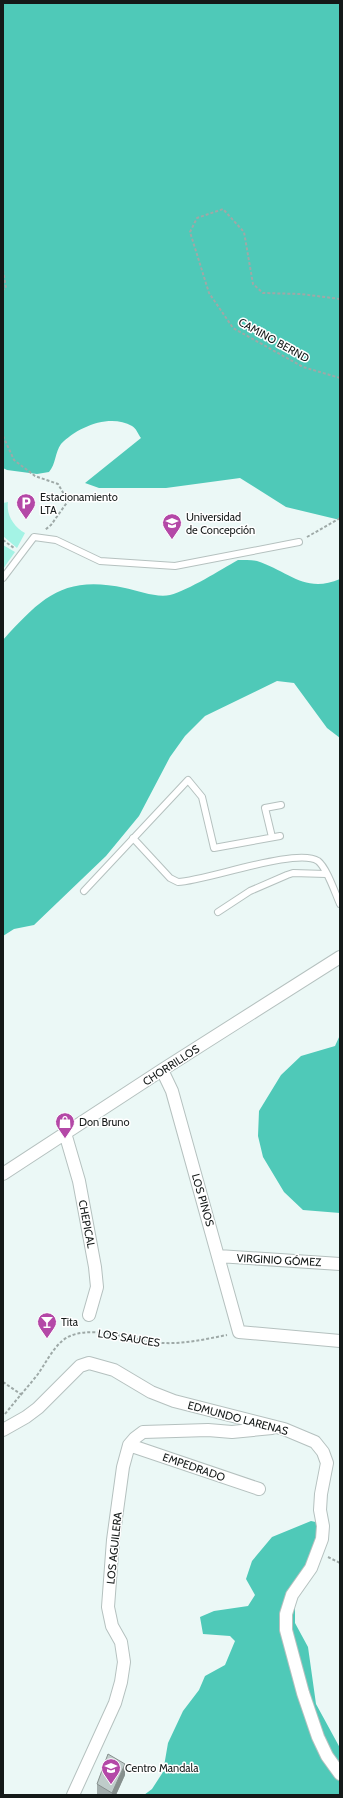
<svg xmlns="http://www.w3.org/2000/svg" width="343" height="1798" font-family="Cabin,sans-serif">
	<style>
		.green { fill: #a4f3e5 }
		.forest { fill: #4fc9b8 }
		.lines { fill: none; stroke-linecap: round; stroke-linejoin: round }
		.lane-casing { stroke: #b5c1bf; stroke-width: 8 }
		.street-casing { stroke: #b5c1bf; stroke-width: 14 }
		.path { stroke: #9ea9a7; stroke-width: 2; stroke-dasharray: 3 2; stroke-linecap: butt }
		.lane { stroke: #fff; stroke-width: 6 }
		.street { stroke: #fff; stroke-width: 12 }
		.wall { fill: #a4afae }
		.shaded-wall { fill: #868f8d }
		.building { fill: #bfccca; stroke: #868f8d }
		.labels { text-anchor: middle; stroke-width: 3; stroke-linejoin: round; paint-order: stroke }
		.street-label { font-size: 11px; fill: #141918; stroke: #fff }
		.poi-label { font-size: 11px; fill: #141918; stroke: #fff; text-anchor: start }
	</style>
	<rect width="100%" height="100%" fill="#ebf8f6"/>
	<path class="green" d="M8,502C6,515 14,527 25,533L17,548L3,536V503Z
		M3,545L15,552L3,569Z"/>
	<path class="forest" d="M3,3H340V520L286,507L240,478L166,488H99L85,483L141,438C138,434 136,428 132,426C110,413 77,427 61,444C55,452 56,464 49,472L37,474L7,470L3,468Z
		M238,560C244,560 251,560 257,561C288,571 305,594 340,579V738L327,728L294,683L277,681L205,716L185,736L170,757L139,816L106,856L34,925L14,929L3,936V640C42,597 64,575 125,588C139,591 157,598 170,595C189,590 220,570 238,560Z
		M340,1035V1213L303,1210L284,1192L263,1157L258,1136L259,1111L281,1075L301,1056L335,1046Z
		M311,1521L329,1525L295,1601V1623L308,1647L316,1704L340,1748V1795H144L152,1789L163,1772L168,1743L183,1711L199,1690L205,1676L225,1665L235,1641L230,1636L203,1634L200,1617L214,1611L248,1606L255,1595L246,1579L252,1561L272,1537Z"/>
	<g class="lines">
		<defs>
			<path id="lane" d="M3,578L34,537L56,540L100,561L175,566L299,542
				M272,837L265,808L281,805
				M133,838L170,878L178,882C206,881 297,847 318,861C327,868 335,893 340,904
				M84,891L188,780L202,797L214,848L280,836
				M218,912L250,891L287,875L293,873L326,874"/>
			<path id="street" d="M162,1070L172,1091L239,1332L340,1341
				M65,1133L79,1181L95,1267L97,1287L89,1315
				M3,1174L162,1070L340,957
				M218,1256L340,1264
				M3,1430L26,1417L38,1408L80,1366L89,1363L114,1370L151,1392L174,1401L284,1429L315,1442L323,1452L327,1463L321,1494L320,1510L323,1526L322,1539L311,1568L292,1595L286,1614V1630L303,1693L318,1737L327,1756L340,1774
				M129,1445L259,1489
				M73,1795L115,1703L121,1682L124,1662L121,1642L112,1626L108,1607L113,1540L123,1467L129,1445L135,1438L143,1432L208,1430L232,1432L272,1428"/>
		</defs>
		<use href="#lane" class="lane-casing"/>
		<use href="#street" class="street-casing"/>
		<path class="path" d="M3,270L6,288L3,290
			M340,299L301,294L263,293L253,284L244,232L223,209L197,218L190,232L209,293L233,328L303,367L340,378
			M3,436L14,460L35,476L58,484L68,501L51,525L45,530
			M307,537L340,518
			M3,540L14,548
			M3,1382L22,1395
			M5,1414C16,1400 27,1388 38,1374C45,1364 52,1350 61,1342C84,1320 134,1342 164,1343C185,1344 206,1339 227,1335
			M328,1557L340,1563"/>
		<use href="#lane" class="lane"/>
		<use href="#street" class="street"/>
	</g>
	<path class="wall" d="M125,1775L116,1795H97V1784Z"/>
	<path class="shaded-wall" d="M125,1764V1775L116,1795H112V1793Z"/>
	<path class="building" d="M108,1754L125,1764L112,1793L97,1784Z"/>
	<defs>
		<symbol id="parking-pin" viewBox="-11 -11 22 30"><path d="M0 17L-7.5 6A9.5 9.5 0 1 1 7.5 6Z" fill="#b448a7" stroke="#fff"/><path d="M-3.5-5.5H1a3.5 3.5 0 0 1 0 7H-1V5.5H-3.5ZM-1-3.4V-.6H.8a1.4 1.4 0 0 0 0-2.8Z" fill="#fff"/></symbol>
		<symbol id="university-pin" viewBox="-11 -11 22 30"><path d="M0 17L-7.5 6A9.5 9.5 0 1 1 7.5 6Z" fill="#b448a7" stroke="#fff"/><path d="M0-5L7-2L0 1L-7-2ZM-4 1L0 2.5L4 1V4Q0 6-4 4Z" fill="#fff"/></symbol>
		<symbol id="shop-pin" viewBox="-11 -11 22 30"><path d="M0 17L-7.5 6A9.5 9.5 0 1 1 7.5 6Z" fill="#b448a7" stroke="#fff"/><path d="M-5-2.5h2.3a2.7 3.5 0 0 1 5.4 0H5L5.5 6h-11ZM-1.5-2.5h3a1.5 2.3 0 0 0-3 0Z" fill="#fff"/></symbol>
		<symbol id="bar-pin" viewBox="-11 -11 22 30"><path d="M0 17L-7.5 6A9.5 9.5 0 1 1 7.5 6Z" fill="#b448a7" stroke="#fff"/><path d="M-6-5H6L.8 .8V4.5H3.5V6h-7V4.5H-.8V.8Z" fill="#fff"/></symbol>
	</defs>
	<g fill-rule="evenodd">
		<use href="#parking-pin" x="15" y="492" width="22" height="30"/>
		<use href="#university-pin" x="161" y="512" width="22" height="30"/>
		<use href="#shop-pin" x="54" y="1111" width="22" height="30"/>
		<use href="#bar-pin" x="36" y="1311" width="22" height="30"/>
		<use href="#university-pin" x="100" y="1757" width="22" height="30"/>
	</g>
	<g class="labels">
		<g class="street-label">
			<text transform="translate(274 340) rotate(29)" y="4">CAMINO BERND</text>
			<text transform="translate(171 1065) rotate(-33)" y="4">CHORRILLOS</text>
			<text transform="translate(203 1200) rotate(74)" y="4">LOS PINOS</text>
			<text transform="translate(87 1224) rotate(79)" y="4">CHEPICAL</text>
			<text transform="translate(279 1260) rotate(3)" y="4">VIRGINIO GÓMEZ</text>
			<text transform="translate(129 1338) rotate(9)" y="4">LOS SAUCES</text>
			<text transform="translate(238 1418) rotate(15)" y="4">EDMUNDO LARENAS</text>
			<text transform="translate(194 1467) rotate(19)" y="4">EMPEDRADO</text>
			<text transform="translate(114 1548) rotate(-84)" y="4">LOS AGUILERA</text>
		</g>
		<g class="poi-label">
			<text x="40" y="501">Estacionamiento<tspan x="40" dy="13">LTA</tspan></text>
			<text x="186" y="521">Universidad<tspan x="186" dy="13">de Concepción</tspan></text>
			<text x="79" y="1126">Don Bruno</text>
			<text x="61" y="1326">Tita</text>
			<text x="125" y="1772">Centro Mandala</text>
		</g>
	</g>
	<rect width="343" height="1798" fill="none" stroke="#141918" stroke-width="8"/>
</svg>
